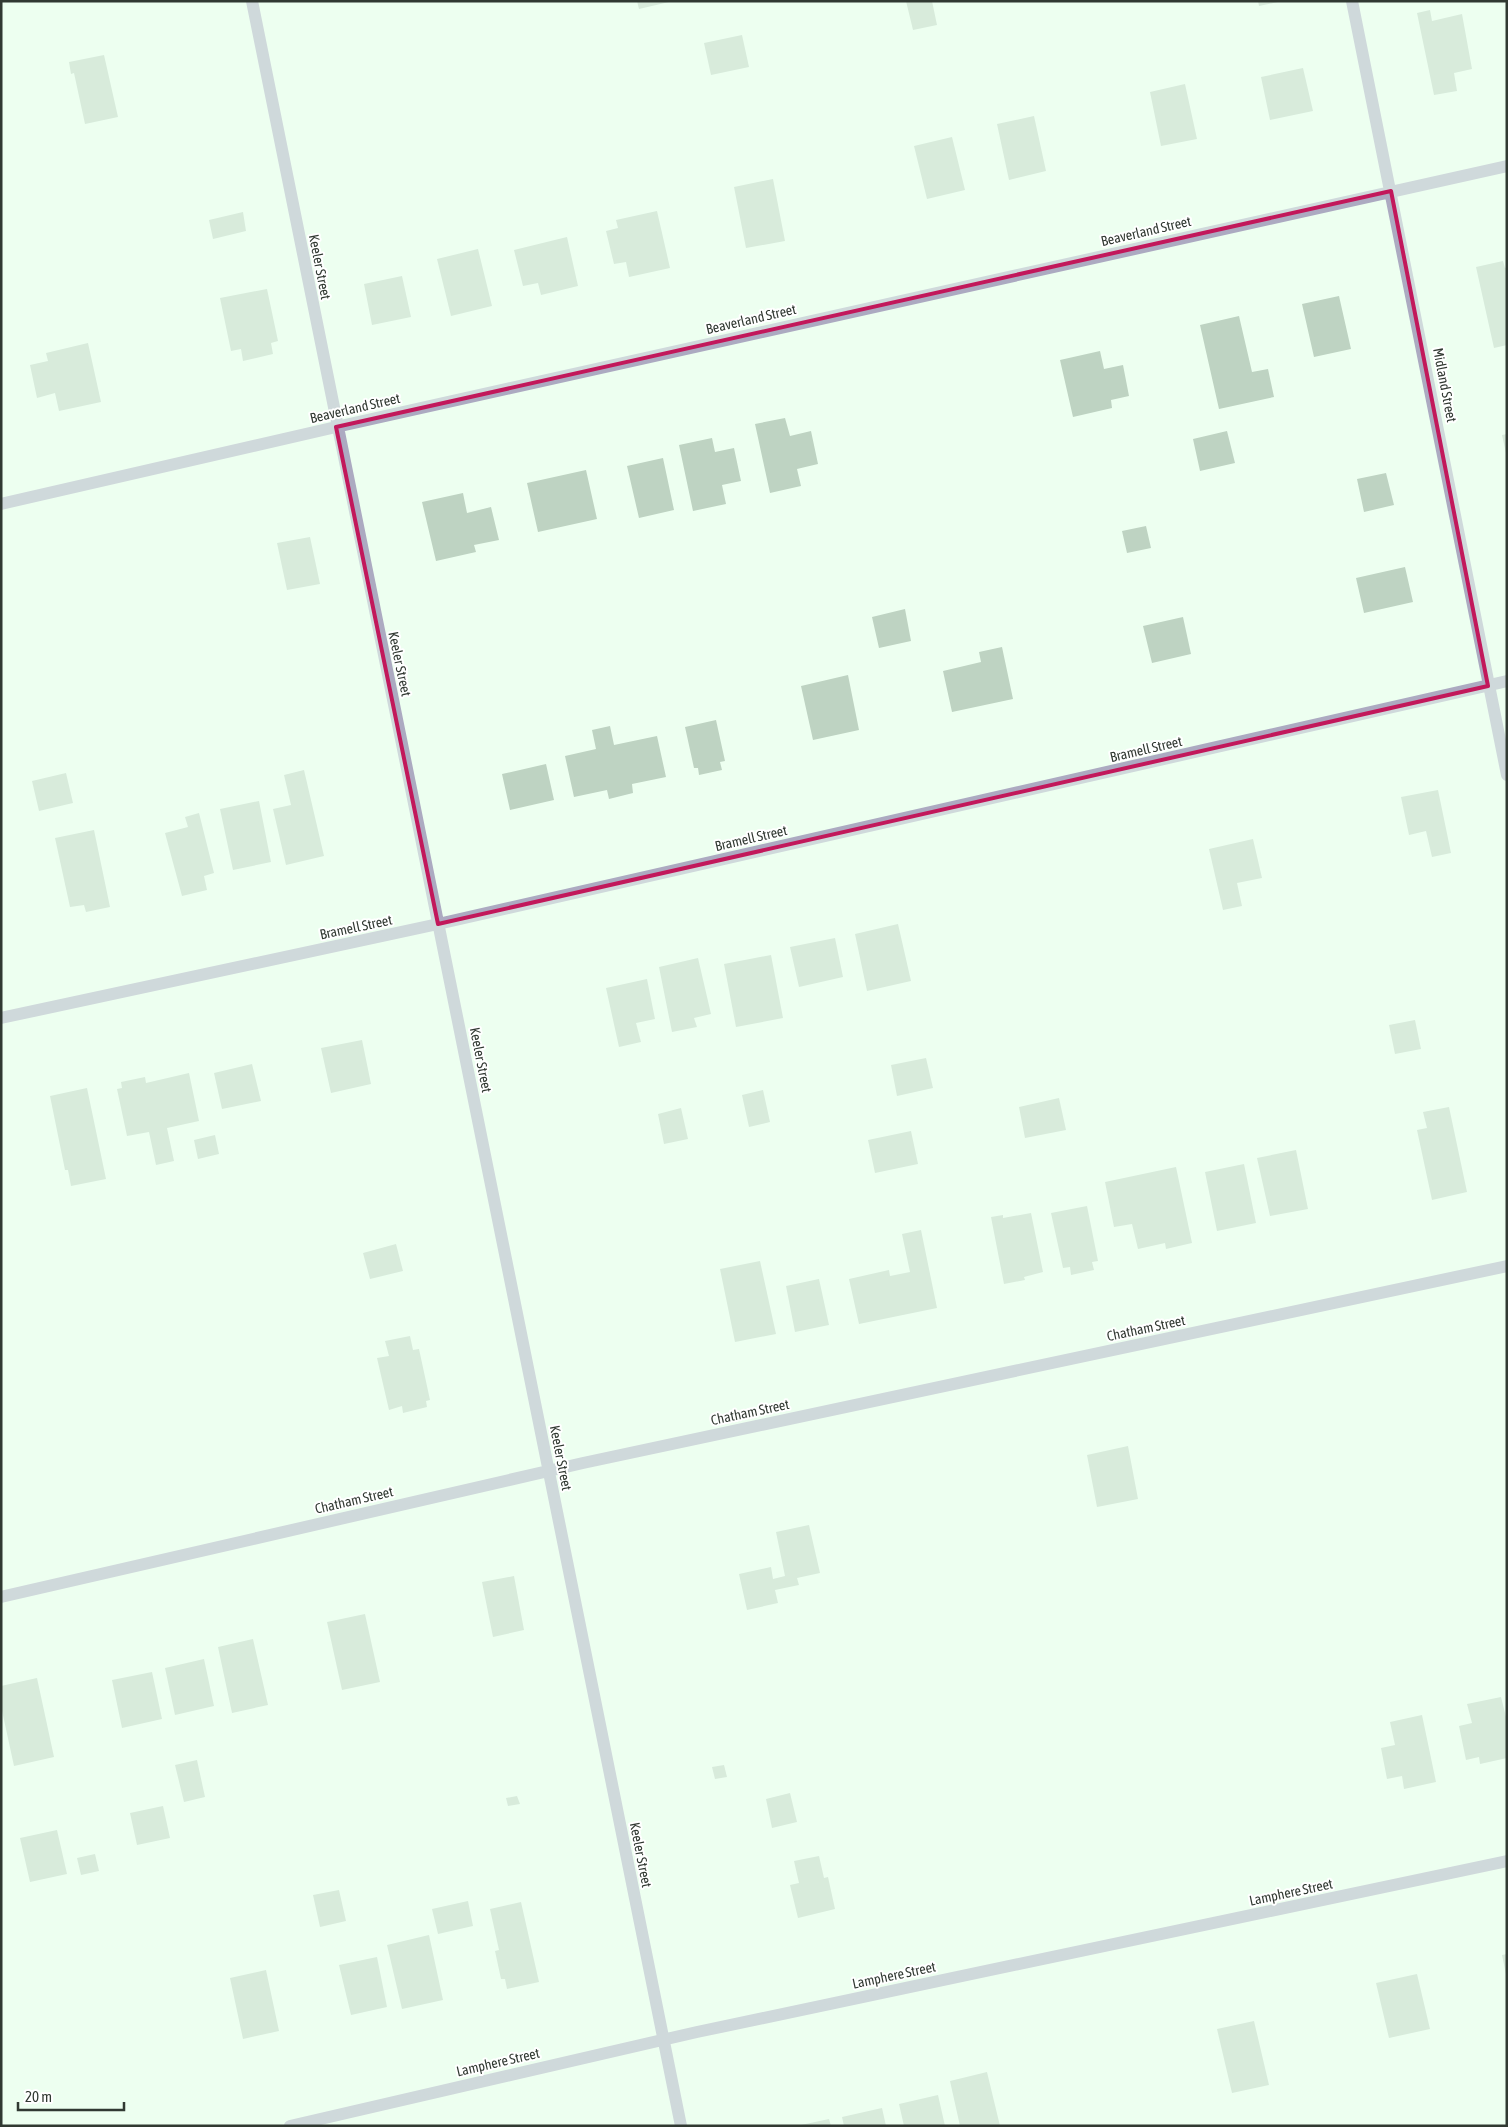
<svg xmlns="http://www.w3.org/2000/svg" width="1508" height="2127" font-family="'Asap Condensed',sans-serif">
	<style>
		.building { fill: #bed3c2 }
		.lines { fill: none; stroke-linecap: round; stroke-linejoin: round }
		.minor { stroke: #acaac1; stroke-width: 12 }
		.marked { fill: none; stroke: #c2185b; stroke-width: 4; stroke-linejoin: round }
		.labels { text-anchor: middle; stroke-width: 4; stroke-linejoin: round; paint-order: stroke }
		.street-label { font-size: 14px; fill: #313932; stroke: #fff }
	</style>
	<rect width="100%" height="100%" fill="#edfff0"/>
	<path class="building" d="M637,1H669V2L639,9Z
		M906,1H932L937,25L913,30Z
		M1258,1H1277L1278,2L1259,6Z
		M1430,10L1432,21L1462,14L1472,69L1454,73L1457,91L1434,95L1417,13Z
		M742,35L749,67L711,75L704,43Z
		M104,55L118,117L85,124L74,73L71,74L69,62Z
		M1303,68L1313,111L1270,120L1261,77Z
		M1185,84L1197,139L1161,146L1150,92Z
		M1034,116L1046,171L1009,180L997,124Z
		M952,137L965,190L927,199L914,146Z
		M773,179L785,241L746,248L734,187Z
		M657,211L670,268L629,277L626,262L614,264L606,231L618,228L616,220Z
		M243,212L246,231L213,239L209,220Z
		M567,237L578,286L541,295L538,283L523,286L514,250Z
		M478,249L492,306L451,316L437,259Z
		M1503,261L1505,268L1507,267V345L1494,348L1476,267Z
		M402,276L411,317L372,325L364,284Z
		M267,289L278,341L271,343L273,354L243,361L241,349L231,351L220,298Z
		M1339,296L1351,349L1314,357L1302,304Z
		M1239,316L1252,372L1268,369L1274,397L1219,409L1200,325Z
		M88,343L101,402L59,411L55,393L37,398L30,365L48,361L46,353Z
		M1100,351L1104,369L1123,365L1129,396L1111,400L1112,408L1073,417L1060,360Z
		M785,418L790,436L811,431L818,464L797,469L801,486L770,493L755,424Z
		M1227,431L1235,463L1200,471L1193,439Z
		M1507,434V453H1506L1502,435Z
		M712,438L715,452L734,448L741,481L722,485L726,504L693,511L679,445Z
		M663,458L674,510L639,518L627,466Z
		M586,470L597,519L538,532L527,483Z
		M1386,473L1394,505L1364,512L1357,479Z
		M463,493L467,513L491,507L499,540L474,545L476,552L436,561L422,502Z
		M1146,526L1151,548L1127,553L1122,531Z
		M310,537L320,584L287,590L277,543Z
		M1405,567L1413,602L1364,613L1356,578Z
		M905,609L911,641L879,648L872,617Z
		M1183,617L1191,654L1152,663L1143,626Z
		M1002,647L1013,699L952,712L943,671L981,662L979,652Z
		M848,675L859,730L813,740L801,686Z
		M716,720L725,761L720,762L722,770L699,775L698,768H694L685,727Z
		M610,726L614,745L657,736L666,777L632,784L633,793L609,799L607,790L574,797L565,756L596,749L592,730Z
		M546,764L554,800L510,810L502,774Z
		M304,770L324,856L286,865L273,809L291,805L284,775Z
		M66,773L73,803L39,811L32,781Z
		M1438,790L1451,853L1432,857L1426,831L1409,835L1401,797Z
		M259,801L271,862L233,870L220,809Z
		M199,813L214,873L204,876L207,890L182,896L165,833L188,827L185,817Z
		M94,830L110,907L86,912L84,905L70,907L55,838Z
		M1253,839L1262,878L1237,883L1242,906L1223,910L1209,849Z
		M898,924L911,981L867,991L855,934Z
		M835,938L843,977L799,987L790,947Z
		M771,955L783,1018L736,1027L724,964Z
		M698,958L711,1014L694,1018L697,1027L672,1032L659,967Z
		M647,979L655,1019L636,1023L641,1042L619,1047L606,988Z
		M1415,1020L1421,1049L1395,1054L1389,1025Z
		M362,1040L371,1084L331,1093L321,1048Z
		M926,1058L933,1088L897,1096L891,1065Z
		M252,1064L261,1101L222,1109L214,1073Z
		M189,1073L199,1121L167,1128L174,1161L156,1165L149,1132L127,1136L117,1089L122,1088L121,1082L145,1077L146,1083Z
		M87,1088L106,1179L71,1186L68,1170H65L50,1096Z
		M763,1090L770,1122L749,1127L742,1095Z
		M1059,1098L1066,1130L1025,1138L1019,1107Z
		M1449,1107L1467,1192L1432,1200L1417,1130L1427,1128L1423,1112Z
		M681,1108L688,1139L664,1144L658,1114Z
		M911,1131L918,1164L875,1173L868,1140Z
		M215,1135L219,1154L198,1159L194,1140Z
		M1296,1150L1308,1209L1270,1216L1257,1158Z
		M1244,1164L1256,1223L1217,1231L1205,1172Z
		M1176,1167L1192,1243L1166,1249L1165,1243L1138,1249L1132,1224L1114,1227L1105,1182Z
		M1087,1206L1098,1261L1092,1262L1094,1270L1071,1275L1070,1267L1063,1268L1051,1213Z
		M1031,1213L1043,1272L1024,1277L1025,1280L1004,1284L991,1217L1003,1215V1218Z
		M921,1230L937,1308L859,1324L849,1279L889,1270L890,1276L910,1272L902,1234Z
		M396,1244L403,1271L370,1279L363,1253Z
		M760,1261L776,1334L735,1342L720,1269Z
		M819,1279L829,1325L795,1332L786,1286Z
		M410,1336L413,1350L419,1349L430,1400L426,1401L427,1407L403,1413L402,1406L389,1410L377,1358L389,1356L385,1341Z
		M1128,1446L1138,1499L1097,1507L1087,1455Z
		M809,1525L820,1573L797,1578L799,1585L775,1590L778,1603L747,1610L739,1574L771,1567L773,1579L785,1576L776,1532Z
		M514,1576L524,1630L493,1637L482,1582Z
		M365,1614L380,1682L342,1690L327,1622Z
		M253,1639L268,1705L232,1713L218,1647Z
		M204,1659L214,1706L175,1715L165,1668Z
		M152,1672L162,1719L122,1728L112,1680Z
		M37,1678L54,1757L14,1766L1,1706V1686Z
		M1501,1697L1507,1721V1758L1480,1764L1479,1757L1466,1760L1459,1726L1472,1723L1467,1704Z
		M1422,1715L1436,1782L1404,1789L1402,1776L1387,1779L1381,1748L1395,1745L1390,1722Z
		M197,1760L205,1797L184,1802L175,1765Z
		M724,1765L727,1777L715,1779L712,1767Z
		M790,1793L797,1822L772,1828L766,1799Z
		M517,1796L520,1804L508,1806L506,1798Z
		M163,1806L170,1838L137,1845L130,1813Z
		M57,1830L67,1874L30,1882L20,1838Z
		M95,1854L99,1871L81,1875L77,1858Z
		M819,1856L824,1878L828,1877L835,1909L798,1918L790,1885L799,1883L794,1861Z
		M339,1890L346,1921L320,1927L313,1895Z
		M468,1901L473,1926L438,1934L432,1909Z
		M521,1902L539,1982L507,1989L505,1979H501L495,1951L499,1950L490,1909Z
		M429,1935L443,2000L402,2009L387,1945Z
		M1507,1954V1974H1506L1502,1955Z
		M377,1957L387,2007L351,2015L339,1965Z
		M266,1970L279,2031L243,2039L230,1978Z
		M1417,1974L1430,2029L1389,2038L1376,1983Z
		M1254,2021L1269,2085L1232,2093L1217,2029Z
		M987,2072L1000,2126H960L950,2081Z
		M938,2095L945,2126H904L899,2104Z
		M882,2108L886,2126H844L842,2117Z
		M829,2119L831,2126H801V2125Z"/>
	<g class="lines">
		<path class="minor" d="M252,1L681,2126
			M1352,1L1507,775
			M1,504L336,427L1507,166
			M1,1018L438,924L1507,681
			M1,1597L583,1463L1507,1266
			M290,2126L697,2032L1507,1861"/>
	</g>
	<path d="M0 0H1508V2127H0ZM1391,191L1488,686L438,924L336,427Z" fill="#edfff0" fill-opacity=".55" fill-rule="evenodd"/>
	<path class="marked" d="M1391,191L1488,686L438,924L336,427Z"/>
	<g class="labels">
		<g class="street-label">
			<text transform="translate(1146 231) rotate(-13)" y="5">Beaverland Street</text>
			<text transform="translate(320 267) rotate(79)" y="5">Keeler Street</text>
			<text transform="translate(751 319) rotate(-13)" y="5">Beaverland Street</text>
			<text transform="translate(1445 385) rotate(79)" y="5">Midland Street</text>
			<text transform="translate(355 408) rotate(-13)" y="5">Beaverland Street</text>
			<text transform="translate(400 664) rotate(78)" y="5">Keeler Street</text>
			<text transform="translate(1146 749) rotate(-13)" y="5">Bramell Street</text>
			<text transform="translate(751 838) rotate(-13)" y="5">Bramell Street</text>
			<text transform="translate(356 927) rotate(-12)" y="5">Bramell Street</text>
			<text transform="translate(481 1060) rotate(79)" y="5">Keeler Street</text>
			<text transform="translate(1146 1328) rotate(-12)" y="5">Chatham Street</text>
			<text transform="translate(750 1412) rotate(-12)" y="5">Chatham Street</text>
			<text transform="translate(561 1458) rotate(79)" y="5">Keeler Street</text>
			<text transform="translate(354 1500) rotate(-13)" y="5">Chatham Street</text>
			<text transform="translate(641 1855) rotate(79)" y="5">Keeler Street</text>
			<text transform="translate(1291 1892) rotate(-12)" y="5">Lamphere Street</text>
			<text transform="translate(894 1975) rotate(-12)" y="5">Lamphere Street</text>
			<text transform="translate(498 2062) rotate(-13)" y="5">Lamphere Street</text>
		</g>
	</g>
	<rect width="1508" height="2127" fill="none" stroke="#313932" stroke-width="5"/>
	<path d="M18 2102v8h106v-8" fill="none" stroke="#313932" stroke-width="2.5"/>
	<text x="25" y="2102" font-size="15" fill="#313932" stroke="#ffffff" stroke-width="4" paint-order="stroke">20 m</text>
</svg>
